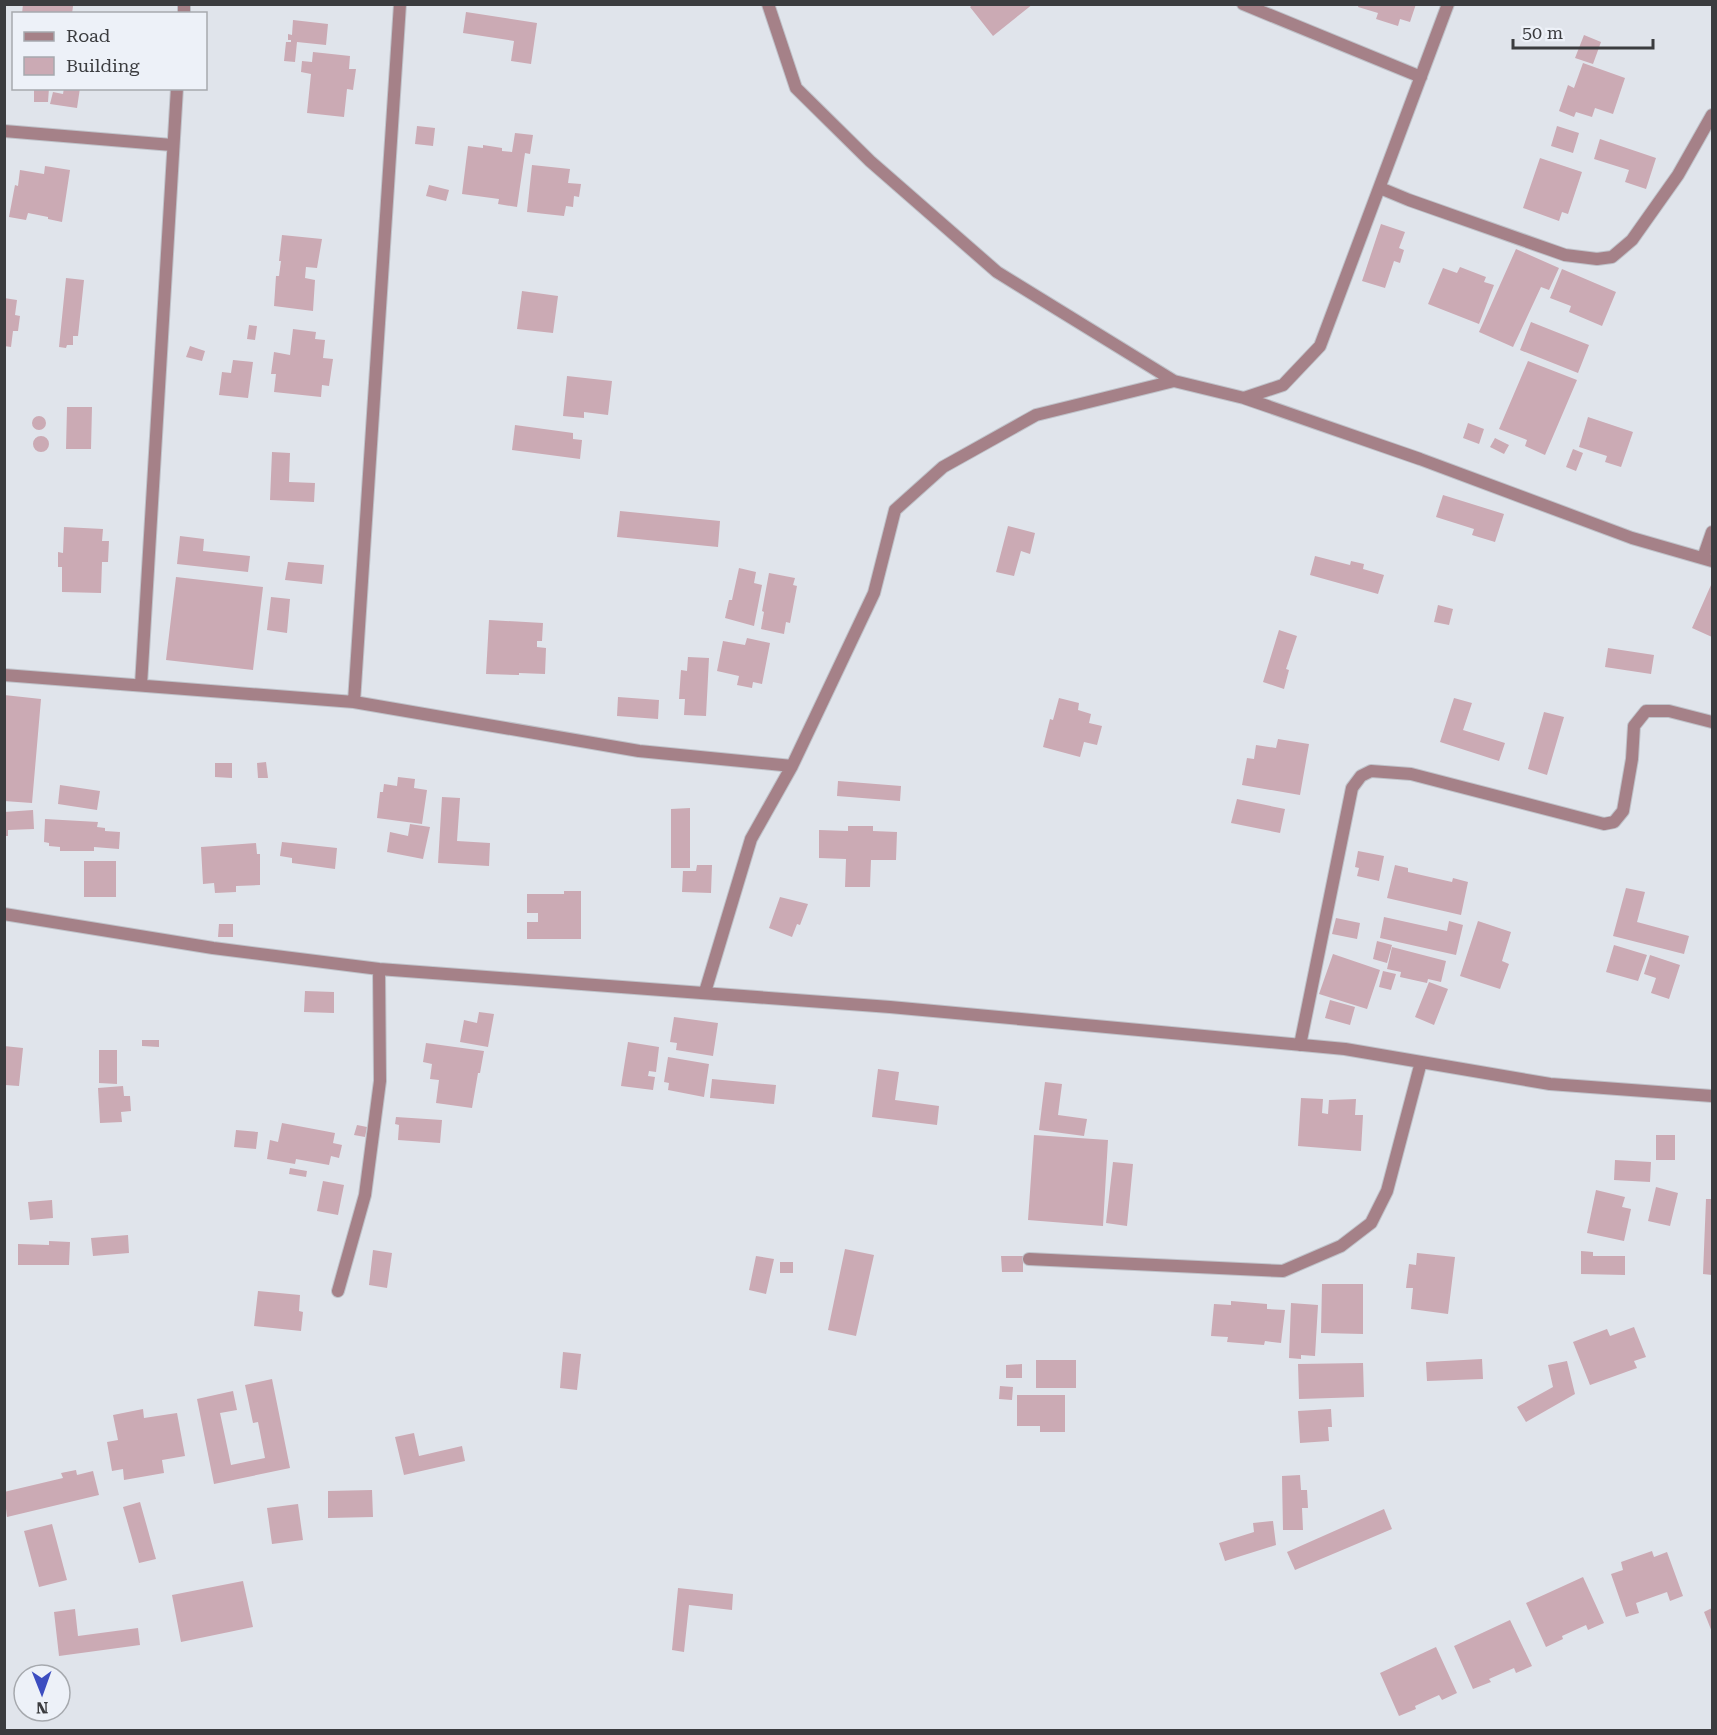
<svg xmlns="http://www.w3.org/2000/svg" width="1717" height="1735" font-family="'Roboto Serif',serif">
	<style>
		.building { fill: #cbaab4 }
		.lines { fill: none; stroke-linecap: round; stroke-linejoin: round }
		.street-casing { stroke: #bfc2c9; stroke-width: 14 }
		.street { stroke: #a58188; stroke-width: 12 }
	</style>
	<rect width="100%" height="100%" fill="#e0e4eb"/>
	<path class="building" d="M23,4H61L73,6L72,14H22Z
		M973,4H1033L993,36L970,7Z
		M1359,4H1416L1410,22L1400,19L1398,26L1376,19L1378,13L1358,7Z
		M466,12L537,23L531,64L511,61L514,41L463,33Z
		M293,20L328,24L326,45L297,42L295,62L284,61L286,42H291V40H288V34L292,35Z
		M1584,35L1601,42L1593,64L1575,58Z
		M313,52L350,56L349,69H356L353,90L347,89L344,117L307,113L311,74L301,72L302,61L312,62Z
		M1583,63L1625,78L1613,114L1595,108L1592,117L1576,112L1574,117L1559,111L1568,85L1574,88Z
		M34,88H49L48,102H34Z
		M64,88H80L77,108L50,104L53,92L63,94Z
		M417,126L435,128L433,146L415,144Z
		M1557,126L1579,133L1573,153L1551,146Z
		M515,133L533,135L530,154L525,153L517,207L498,204L499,199L462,194L468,146L483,148V145L502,148V151L512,152Z
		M1600,139L1656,158L1646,189L1625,182L1629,170L1594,159Z
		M1540,158L1582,172L1568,214L1562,212L1559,221L1523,208Z
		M532,165L570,169L568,183L581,184L579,197L574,196L573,207L566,206L564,216L527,212Z
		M45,166L70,170L62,222L48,219V217L28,213L26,220L9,217L15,185L18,186L20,170L44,174Z
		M429,185L449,190L446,201L426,196Z
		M1381,224L1405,232L1399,248L1404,250L1400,263L1394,261L1385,288L1362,281Z
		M282,235L322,239L317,268L306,267L305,278L315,280L313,311L274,306L276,276H279L281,261H279Z
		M1516,249L1559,268L1549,290L1541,287L1513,347L1479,332Z
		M1460,267L1486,277L1484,282L1494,285L1479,324L1428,304L1443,268L1457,273Z
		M1562,269L1616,292L1602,326L1569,312L1571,306L1550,298Z
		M66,278L84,280L78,336H73V345H67L66,348L59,347Z
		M522,291L558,296L553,333L517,329Z
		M4,298L17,300L15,315L20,316L18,331H13L11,347L4,346Z
		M1531,322L1589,345L1578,373L1520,350Z
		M249,325L257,326L255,340L247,339Z
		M293,329L316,332L315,339L325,340L323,358L333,359L329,386L322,385L321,397L274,392L276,374H271L274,352L290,355Z
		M190,346L205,351L202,361L186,357Z
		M233,360L253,362L248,398L219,395L222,372L231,373Z
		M1528,361L1577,380L1545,455L1525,446L1527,440L1499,429Z
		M567,376L612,381L608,415L584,412V418L563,416Z
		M67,407H92L91,449H66Z
		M32 423a7 7 0 1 1 14 0a7 7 0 1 1-14 0Z
		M1588,417L1633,432L1621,467L1605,462L1607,456L1579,447Z
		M1468,423L1484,429L1479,444L1463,438Z
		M515,425L573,433V439L582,440L580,459L512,450Z
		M33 444a8 8 0 1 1 16 0a8 8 0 1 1-16 0Z
		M1495,438L1509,445L1504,454L1490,447Z
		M1573,449L1583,453L1576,471L1566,467Z
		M272,452L290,453L289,482L315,483L314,502L270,500Z
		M1443,495L1504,514L1495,542L1472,535L1474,529L1436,517Z
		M620,511L720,521L718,547L617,537Z
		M1008,526L1035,533L1030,554L1021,551L1014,576L996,572Z
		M64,527L103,529L102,541H109L108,562H102L101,593L62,592V567H58V552L63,553Z
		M180,536L204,539L203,551L250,556L248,572L177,564Z
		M1315,556L1350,565L1351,561L1364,564L1363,569L1384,575L1378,594L1310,575Z
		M288,562L324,565L322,584L285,580Z
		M739,568L756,572L754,583L762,585L754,626L725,618L729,600H732Z
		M769,573L795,578L793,585L797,586L790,623L786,622L784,634L761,629L764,612L762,611Z
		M176,577L263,587L253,670L166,660Z
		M1711,585L1712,586V637L1692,628Z
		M271,597L290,599L287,633L267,630Z
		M1438,605L1453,609L1449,625L1434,622Z
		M489,620L543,623L542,641H537V647L546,648L545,674L519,673V675L486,674Z
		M1279,630L1297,636L1286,669L1289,670L1284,689L1263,682Z
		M747,638L770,643L762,684L753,682L752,688L737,685L739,676L717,671L723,641L745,645Z
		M1608,648L1654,655L1651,674L1605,667Z
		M688,657L709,658L706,716L684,715L685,699H679L681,670L687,671Z
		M4,695L41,699L32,803L4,801Z
		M618,697L659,700L658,719L617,716Z
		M1059,698L1079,703L1078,710L1091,714L1089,723L1102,726L1097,745L1084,742L1080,757L1043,747L1050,719L1053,720Z
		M1454,698L1472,703L1463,730L1505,743L1499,761L1440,742Z
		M1544,712L1564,717L1547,775L1528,769Z
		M1278,739L1309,744L1300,795L1242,785L1247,758L1254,759L1256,745L1276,748Z
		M266,762L268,778H258L257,763Z
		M215,763H232V778L215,777Z
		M398,777L415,779L414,788L427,790L422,824L377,818L380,792H383L384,784L397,786Z
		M838,781L901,786L900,801L837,796Z
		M60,785L100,791L97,810L58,804Z
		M442,797L460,798L457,841L490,843L489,866L438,863Z
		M1237,799L1285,809L1280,833L1231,823Z
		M690,808V868H671V809Z
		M33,810L34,829L8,830V836H4V812Z
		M45,819L98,822L97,827L105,828V831L120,832L119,849L94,847V851H60V847L49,846V843L44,842Z
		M410,824L430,827L423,859L387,852L390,832L408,836Z
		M848,826H873V831L897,832L896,860H871L870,887H845L846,859L819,858V830L848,831Z
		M282,842L337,848L335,869L292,863V858L280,856Z
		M256,843L257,854H260V885L236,886V892L215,893L214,883L203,884L201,847Z
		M1358,851L1384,856L1379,881L1357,876L1359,868L1355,867Z
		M84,861H116V897H84Z
		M697,865H712L711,893L682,892L683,871H696Z
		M1395,865L1408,868V872L1452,882L1453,878L1468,882L1461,915L1387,898Z
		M1626,888L1645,892L1637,922L1689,936L1684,954L1613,936Z
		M564,891H581V939H527V922H538V913H527V894H564Z
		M780,897L808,904L800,925L797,924L792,937L769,928Z
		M1384,917L1447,931L1449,921L1463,925L1456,955L1380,938Z
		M1336,918L1360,923L1357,939L1332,934Z
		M1478,921L1511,932L1502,961L1509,964L1500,989L1460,976Z
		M219,924H233V937H218Z
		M1377,941L1392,945L1387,963L1373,959Z
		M1614,945L1647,955L1638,981L1606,972Z
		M1392,947L1446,961L1441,982L1428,979L1427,983L1400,977L1401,972L1387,969Z
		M1333,954L1380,970L1367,1009L1319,994Z
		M1650,955L1680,965L1669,999L1651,993L1656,978L1644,974Z
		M1383,971L1396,974L1391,990L1379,987Z
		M1429,982L1448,989L1434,1025L1415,1017Z
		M305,991L334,992V1013L304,1012Z
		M1330,1000L1355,1007L1350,1025L1325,1018Z
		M479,1012L494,1014L488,1047L460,1042L464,1020L477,1023Z
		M674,1017L718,1023L713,1056L676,1050L677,1043L670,1042Z
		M142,1040H159V1047L142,1046Z
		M628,1042L659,1047L656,1072L649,1071L648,1076L655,1077L653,1090L621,1086Z
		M426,1043L484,1051L480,1073H478L472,1108L436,1103L439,1080L430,1079L432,1064L423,1062Z
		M4,1046L23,1048L19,1086L5,1085Z
		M99,1050H117V1084L99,1083Z
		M668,1057L709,1064L704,1097L668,1090L669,1083L664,1082Z
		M878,1069L899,1072L895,1100L939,1106L937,1125L872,1117Z
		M712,1079L776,1085L774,1104L710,1098Z
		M1045,1082L1062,1084L1058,1115L1087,1119L1084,1136L1039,1130Z
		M123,1086L124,1096H130L131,1111L121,1112L122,1122L100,1123L98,1088Z
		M1301,1098L1323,1099L1322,1113L1328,1114L1329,1100L1356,1099L1355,1115H1363L1361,1151L1298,1146Z
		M396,1117L442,1120L440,1143L398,1140L399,1125L395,1124Z
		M282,1123L335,1133L333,1143L342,1145L339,1158L331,1156L329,1165L296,1159L295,1164L267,1159L270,1140L278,1142Z
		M357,1125L367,1127L365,1137L354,1135Z
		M236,1130L258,1132L256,1149L234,1147Z
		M1034,1135L1108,1140L1103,1226L1028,1220Z
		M1656,1135H1675V1160H1656Z
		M1615,1160L1651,1162L1650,1182L1614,1180Z
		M1113,1162L1133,1164L1127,1226L1106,1223Z
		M290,1168L307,1171L306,1177L289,1174Z
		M323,1181L344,1185L338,1215L317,1211Z
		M1656,1187L1678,1193L1670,1226L1648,1221Z
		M1596,1190L1625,1197L1622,1207L1631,1209L1624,1241L1587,1233Z
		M1706,1199H1712V1275L1703,1274Z
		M52,1200L53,1218L30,1220L28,1202Z
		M128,1235L129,1253L93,1256L91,1238Z
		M49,1241L70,1242L69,1265H18V1244L49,1245Z
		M845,1249L874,1255L856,1336L828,1330Z
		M373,1250L392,1253L387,1288L369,1285Z
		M1581,1251L1593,1252V1256H1625V1275L1581,1274Z
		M1417,1253L1455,1257L1448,1314L1411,1309L1413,1288H1406L1409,1264L1416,1265Z
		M756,1256L774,1259L766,1294L749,1290Z
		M1001,1256H1023V1272H1002Z
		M780,1262H793V1273H780Z
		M1322,1284H1363V1334L1321,1333Z
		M258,1291L300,1295L299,1311L303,1312L301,1331L254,1326Z
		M1231,1301L1267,1304V1309L1285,1310L1281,1343L1265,1341L1264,1345L1227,1342L1228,1337L1211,1336L1214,1304L1231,1305Z
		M1291,1303L1318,1305L1315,1356L1301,1355V1359L1289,1358Z
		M1634,1327L1646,1357L1634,1361L1637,1368L1590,1385L1573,1342L1607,1329L1610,1336Z
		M563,1352L581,1354L577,1390L560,1388Z
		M1482,1359L1483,1379L1427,1381L1426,1362Z
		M1036,1360H1076V1388H1036Z
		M1567,1361L1575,1394L1526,1422L1517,1407L1553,1387L1548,1365Z
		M1363,1363L1364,1397L1299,1399L1298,1364Z
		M1022,1364V1378H1006V1365Z
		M272,1379L290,1468L214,1484L197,1399L233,1391L237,1410L220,1413L231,1465L265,1458L258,1422L253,1423L245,1385Z
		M1000,1386L1013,1387L1012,1400L999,1399Z
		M1017,1395H1065V1432H1040V1426H1017Z
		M143,1409L144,1418L177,1413L185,1456L162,1460L164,1473L124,1480L123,1469L112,1471L107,1442L118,1440L113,1415Z
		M1331,1409L1332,1427H1328L1329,1441L1300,1443L1298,1411Z
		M414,1433L419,1456L462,1446L465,1461L404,1475L395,1437Z
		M76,1470L77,1475L93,1471L99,1495L7,1517L4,1492L63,1478L61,1473Z
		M1300,1475L1301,1490H1307L1308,1508H1302L1303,1530H1283L1282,1476Z
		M372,1490L373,1517L328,1518V1491Z
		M140,1502L156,1559L139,1563L123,1507Z
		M298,1504L303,1540L272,1544L267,1508Z
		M1384,1509L1392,1529L1295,1570L1287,1552Z
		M1273,1521L1276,1545L1225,1561L1219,1543L1254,1532L1253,1523Z
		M52,1524L67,1580L39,1587L24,1531Z
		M1652,1551L1654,1557L1667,1552L1683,1596L1670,1601L1667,1592L1636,1603L1639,1613L1626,1617L1611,1574L1623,1570L1621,1562Z
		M1583,1577L1604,1623L1588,1630L1586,1625L1562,1636L1563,1639L1546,1647L1526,1603Z
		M243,1581L253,1627L181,1642L172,1595Z
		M678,1588L733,1594L732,1610L689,1605L684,1652L672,1650Z
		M1712,1608V1632L1704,1612Z
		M75,1609L78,1636L138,1628L140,1645L59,1656L54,1612Z
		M1510,1620L1532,1666L1516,1673L1514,1668L1489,1679L1491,1682L1473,1689L1454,1646Z
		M1436,1647L1457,1693L1442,1700L1439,1695L1415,1706L1416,1709L1399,1716L1380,1673Z"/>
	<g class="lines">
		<defs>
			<path id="street" d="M768,4L796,88L870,161L997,272L1174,381
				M1243,4L1421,77
				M184,14V4
				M4,131L172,145
				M1380,188L1409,200L1565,255L1597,259L1612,257L1632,240L1678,175L1712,115
				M1244,398L1420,459L1632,538L1712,561
				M1703,558L1712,532
				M4,675L354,702L639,751L792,766L874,593L895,510L943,467L1036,415L1174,381L1244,398L1283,385L1320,346L1448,4
				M141,685L177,88
				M354,702L400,4
				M4,914L213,948L379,969L890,1007L1345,1049L1550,1084L1712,1096
				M705,992L751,839L792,766
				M1300,1045L1352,788L1361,776L1371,771L1411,774L1604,824L1614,822L1623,811L1632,759L1634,726L1646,711H1669L1712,722
				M1029,1259L1283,1271L1341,1246L1371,1223L1387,1191L1421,1062
				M338,1291L365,1195L380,1081L379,969"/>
		</defs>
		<use href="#street" class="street-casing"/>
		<use href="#street" class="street"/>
	</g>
	<rect width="1717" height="1735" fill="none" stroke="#3b3c3f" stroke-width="12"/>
	<rect x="12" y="12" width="195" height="78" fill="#edf1f8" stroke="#a6a9ae" stroke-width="1.5"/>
	<rect x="24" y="32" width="30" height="9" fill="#a58188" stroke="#a6a9ae" stroke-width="1.5"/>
	<text x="66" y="42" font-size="18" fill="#3b3c3f">Road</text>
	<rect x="24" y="57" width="30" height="18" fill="#cbaab4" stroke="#a6a9ae" stroke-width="1.5"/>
	<text x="66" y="72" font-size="18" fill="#3b3c3f">Building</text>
	<g transform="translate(42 1693) rotate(179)"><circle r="28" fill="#edf1f8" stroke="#a6a9ae" stroke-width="1.5"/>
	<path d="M0-4.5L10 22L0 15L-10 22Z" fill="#3c4dc0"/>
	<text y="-9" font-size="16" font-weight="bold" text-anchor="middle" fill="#3b3c3f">N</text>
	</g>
	<path d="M1513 39v9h140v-9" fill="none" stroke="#3b3c3f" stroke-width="3"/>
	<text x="1522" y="39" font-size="18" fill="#3b3c3f" stroke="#edf1f8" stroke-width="4.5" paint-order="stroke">50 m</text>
</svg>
